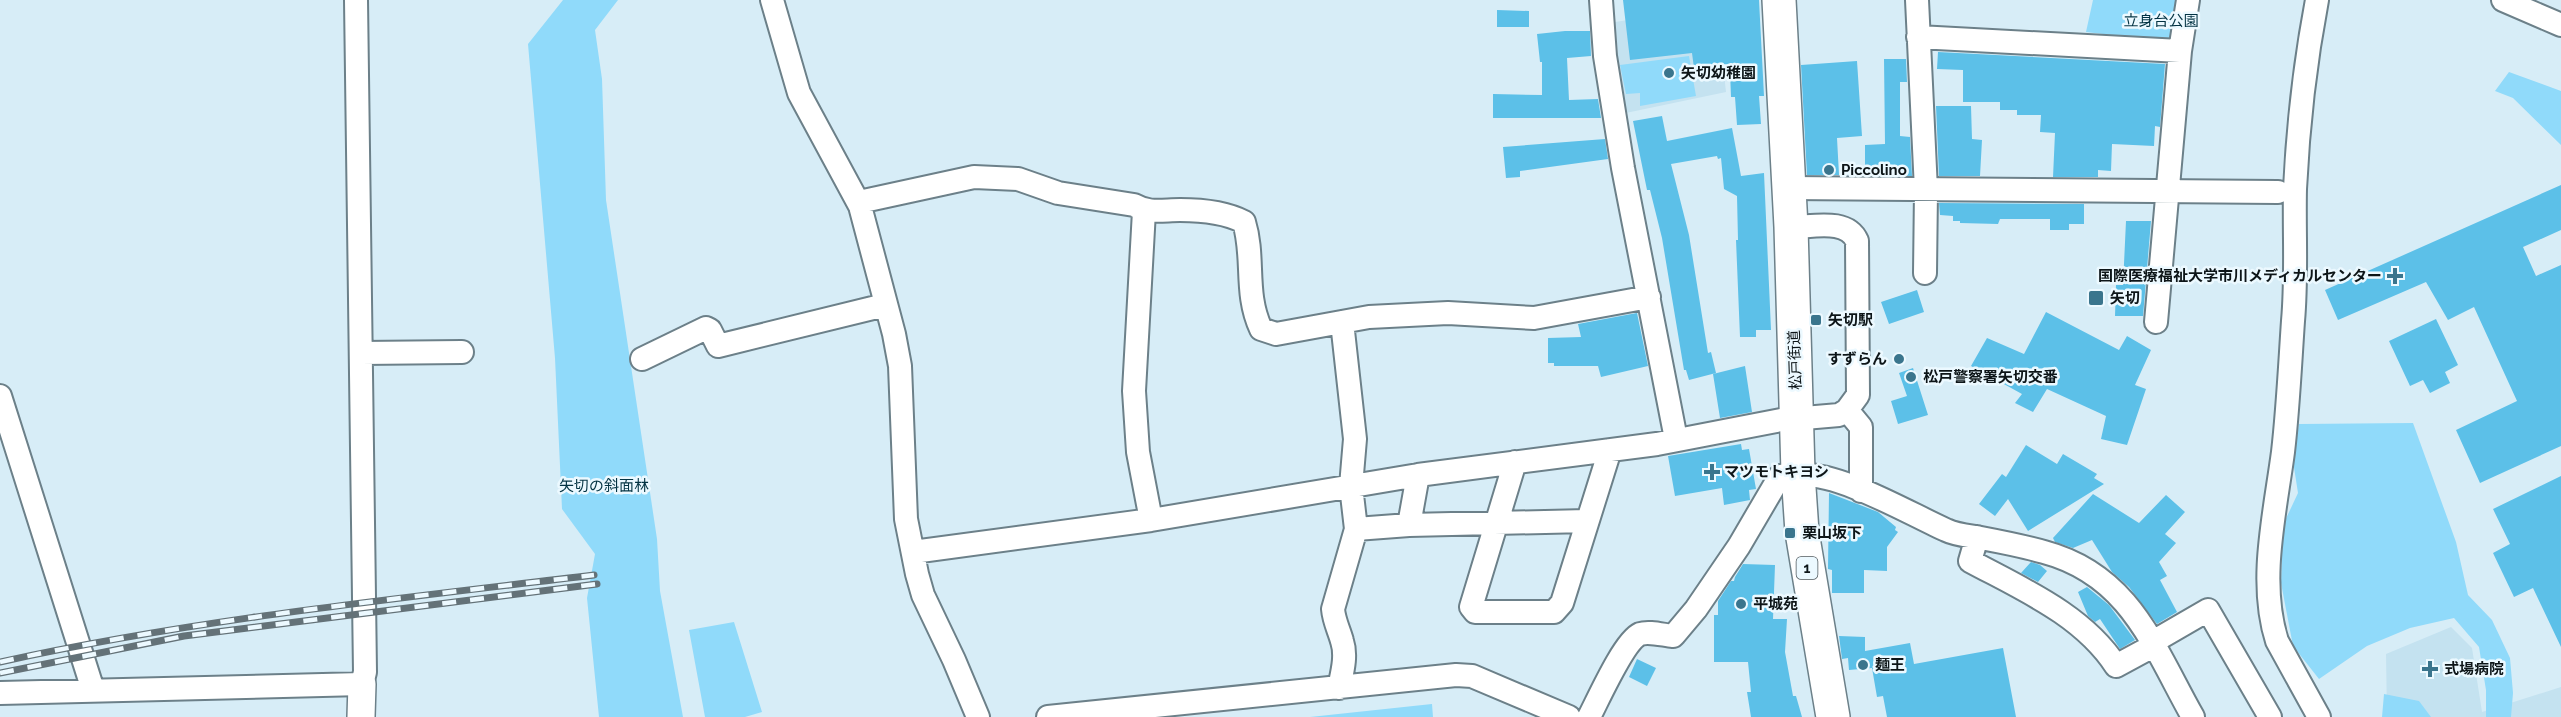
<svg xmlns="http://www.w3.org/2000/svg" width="2561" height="717" font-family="Raleway,'Noto Sans JP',sans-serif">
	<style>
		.built { fill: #c4e2f0 }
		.green { fill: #90dafa }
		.building { fill: #5cc0e8 }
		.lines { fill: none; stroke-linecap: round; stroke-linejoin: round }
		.minor-casing { stroke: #6c8089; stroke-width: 26 }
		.tertiary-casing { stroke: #6c8089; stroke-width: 30 }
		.primary-casing { stroke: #6c8089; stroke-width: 36 }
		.minor { stroke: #fff; stroke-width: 22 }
		.tertiary { stroke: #fff; stroke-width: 27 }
		.primary { stroke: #fff; stroke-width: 33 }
		.rail-casing { stroke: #647278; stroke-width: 7 }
		.rail { stroke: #ecf9ff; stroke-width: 4.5; stroke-dasharray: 14; stroke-linecap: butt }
		.poi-dot { fill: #3a758d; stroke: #ecf9ff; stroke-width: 2 }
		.labels { text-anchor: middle; stroke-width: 5; stroke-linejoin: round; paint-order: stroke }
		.shield { fill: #ecf9ff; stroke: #50595d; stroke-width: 1.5 }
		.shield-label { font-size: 14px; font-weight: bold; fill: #0d1518 }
		.park-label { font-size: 15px; fill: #033343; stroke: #ecf9ff }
		.poi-label { font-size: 15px; font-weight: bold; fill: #0d1518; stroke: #ecf9ff; text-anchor: start }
		.street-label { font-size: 15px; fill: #0d1518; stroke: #ecf9ff }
	</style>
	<rect width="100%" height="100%" fill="#d7edf7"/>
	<path class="built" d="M1686,11H1717L1726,92L1621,114L1612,54L1618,53L1615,22Z
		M2451,627L2472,648L2482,712L2561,687V717H2387L2386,654Z"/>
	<path class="green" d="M563,0H618L595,30L602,79L606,200L657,539L660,591L683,717H599L587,598L595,554L562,509L555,358L528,44Z
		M2093,0H2185L2179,43L2086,32Z
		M1689,56L1696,96L1640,106V93L1626,94L1620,65Z
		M2509,72L2561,91V145L2513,98L2495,91Z
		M2413,423L2456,542L2468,595L2492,620L2510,658L2513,693L2511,717H2486V690L2479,647L2454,618L2410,628L2367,646L2319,679L2293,646L2281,583L2283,525L2298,493L2293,461L2299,424Z
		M734,622L762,712L745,717H705L689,630Z
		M2384,694L2419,701L2431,717H2382Z
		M1432,704L1433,717H1310Z"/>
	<path class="building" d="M1623,0H1759L1764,96H1759L1761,124L1737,125L1735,97H1731L1730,71L1726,72L1725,64L1694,68L1692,53L1630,60Z
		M1497,10L1529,11V27H1497Z
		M1565,31H1590L1591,56L1567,58L1569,100L1598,99L1601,118H1493V94L1542,95V62H1540L1537,34Z
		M1938,52L2165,64L2160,127L2155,126L2154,146L2112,144L2111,171L2098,170V177H2053L2055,133L2040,132L2041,115H2017V110H2000V102H1963V70L1937,69Z
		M1884,59H1906L1907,82H1900V136L1910,137L1912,176L1865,175V145L1885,144Z
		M1857,61L1862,136L1837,138L1839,175H1807L1801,65Z
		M1936,106H1971L1972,139L1982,140L1980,176H1939Z
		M1662,116L1667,141L1732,128L1741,176L1764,173L1771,330H1756V337H1740L1736,240H1738L1737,196L1724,189L1721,158L1718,159L1717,156L1671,164L1689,235L1708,353L1711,352L1716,373L1689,380L1686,370H1684L1662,238L1650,190H1647L1633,121Z
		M1605,139L1608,159L1520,171V177L1506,178L1503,147Z
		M2561,185V230L2523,247L2536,276L2561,265V446L2480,483L2456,430L2517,401L2474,307L2448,320L2426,282L2338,320L2325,290Z
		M1939,203L2084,204V224H2069V230H2050V219H2000L1998,224L1960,223V221H1953V216L1940,215Z
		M2126,221H2151L2143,316H2115L2116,285H2123Z
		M1917,290L1924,312L1889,324L1881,302Z
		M2046,312L2119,350L2127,336L2151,350L2135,385L2146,389L2127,445L2101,439L2106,416L2047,389L2033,412L2015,403L2022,394L1971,366L1987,338L2024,354Z
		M1637,313L1648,366L1601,377L1598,366H1554V363H1548V338L1581,337L1578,324Z
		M2436,319L2458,365L2445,372L2450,383L2430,393L2423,380L2410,386L2389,341Z
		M1745,366L1752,412L1720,418L1713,374Z
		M1913,368L1928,415L1898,424L1891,401L1907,396L1899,373Z
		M1741,444L1742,450L1749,449L1756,489L1749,490L1750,500L1724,505L1722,488L1675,496L1668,456Z
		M2026,445L2057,464L2063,454L2097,474L2094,478L2104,484L2028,531L2008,499L1995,516L1979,504L2002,474L2006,477Z
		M2561,476V647L2533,588L2514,597L2493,553L2510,544L2493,509Z
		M1829,493L1878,512L1896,527L1895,530L1898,532L1887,547V571L1864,570V593H1832V570L1828,569Z
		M2093,494L2139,523L2166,495L2185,512L2165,534L2176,543L2159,562L2167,576L2160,580L2177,612L2157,624L2129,587L2112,572L2092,540L2073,548L2055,542L2053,538Z
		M2031,562L2040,565L2047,571L2038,582L2021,573Z
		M1743,564L1775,565L1773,619H1787L1785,652L1793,696H1796L1802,717H1751L1747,692H1751L1748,662H1714V615H1718V601L1731,581H1734L1735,577Z
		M2087,587L2109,605L2135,640L2120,649L2100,619L2095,622L2088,616L2078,592Z
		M1839,636L1865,637V651L1910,643L1914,664L2003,648L2016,717H1887L1883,696L1877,697L1872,668L1849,670L1848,658L1842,659Z
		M1637,659L1656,668L1647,686L1629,677Z"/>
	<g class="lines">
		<defs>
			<path id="minor" d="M772,0L799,93L860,206L894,334L900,366L906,519L917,574L923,595L954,660L978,717
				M1601,0L1605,56L1623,168L1676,439
				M1917,0L1926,190L1925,273
				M2317,0C2305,63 2298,125 2295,189C2294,233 2297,277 2293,321C2290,365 2288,409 2283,452C2275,513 2258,582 2277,641L2319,717
				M2503,0L2561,25
				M1918,37L2180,51
				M1789,188L2278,192
				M859,202L974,177L1018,179L1058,193L1134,205C1149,214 1163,210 1180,210C1201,210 1225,212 1244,222C1255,258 1244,293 1261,329L1276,334L1369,317L1448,313L1534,318L1649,297
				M1144,211L1134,391L1138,452L1151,520
				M2156,322L2180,51L2188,0
				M361,353L462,352
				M642,359L706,328L710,330L718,346L885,305
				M0,396L93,690
				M1847,410L1861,427V491
				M1515,462L1471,607L1475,612H1554L1562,603L1610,450
				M1799,475C1839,472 1908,513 1946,530C1956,535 1970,536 1981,538C2002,542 2023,546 2044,552C2130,575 2153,646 2193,717
				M1409,525L1418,475
				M1356,529L1409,525L1587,521
				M1977,537L1970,561C2022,589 2083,615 2116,666L2153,646
				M913,552L1151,520L1418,475L1657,444L1781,420L1839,415L1847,410L1858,395L1857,241C1847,218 1813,227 1791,227
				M2151,643L2208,610L2270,717
				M1339,688C1342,673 1347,656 1342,641C1339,630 1334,621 1333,609L1356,529L1351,486L1355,439L1342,322
				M0,693L362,684L365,672L356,0
				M1048,717L1456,675L1472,676L1569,717
				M1589,717C1598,700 1624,641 1640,634C1649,631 1663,635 1673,636L1675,634L1696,609L1739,546L1780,476L1798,473"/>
			<path id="tertiary" d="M361,717L362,684"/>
			<path id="primary" d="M1779,0L1791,227L1798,473L1802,532L1833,717"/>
		</defs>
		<use href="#minor" class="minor-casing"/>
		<use href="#tertiary" class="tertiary-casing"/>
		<use href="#primary" class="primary-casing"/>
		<use href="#minor" class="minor"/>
		<use href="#tertiary" class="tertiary"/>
		<use href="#primary" class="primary"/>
		<defs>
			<path id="rail" d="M0,662C196,619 395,599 594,575
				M0,673L184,636L597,584"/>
		</defs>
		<use href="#rail" class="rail-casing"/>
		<use href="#rail" class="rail"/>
	</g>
	<g class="poi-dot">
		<circle cx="1669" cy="73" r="6"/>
		<circle cx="1829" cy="170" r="6"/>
		<path d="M2392 267h6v6h6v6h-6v6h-6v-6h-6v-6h6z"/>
		<rect x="2088" y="290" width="16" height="16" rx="3"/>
		<rect x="1810" y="314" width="12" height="12" rx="3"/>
		<circle cx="1899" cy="359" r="6"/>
		<circle cx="1911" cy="377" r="6"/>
		<path d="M1709 463h6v6h6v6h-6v6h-6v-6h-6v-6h6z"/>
		<rect x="1784" y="527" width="12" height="12" rx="3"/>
		<circle cx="1741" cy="604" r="6"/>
		<circle cx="1863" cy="665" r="6"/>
		<path d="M2427 660h6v6h6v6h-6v6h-6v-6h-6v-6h6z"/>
	</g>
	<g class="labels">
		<rect class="shield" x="1796.5" y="557" width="21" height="22" rx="4.5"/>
		<g class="shield-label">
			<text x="1807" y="573">1</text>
		</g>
		<g class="park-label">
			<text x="2161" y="26">立身台公園</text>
			<text x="604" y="491">矢切の斜面林</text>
		</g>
		<g class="poi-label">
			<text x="1681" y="78">矢切幼稚園</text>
			<text x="1841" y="175">Piccolino</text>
			<text x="2382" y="281" text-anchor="end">国際医療福祉大学市川メディカルセンター</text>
			<text x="2110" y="303">矢切</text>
			<text x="1828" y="325">矢切駅</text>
			<text x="1887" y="364" text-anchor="end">すずらん</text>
			<text x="1923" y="382">松戸警察署矢切交番</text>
			<text x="1724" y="477">マツモトキヨシ</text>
			<text x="1802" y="538">栗山坂下</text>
			<text x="1753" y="609">平城苑</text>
			<text x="1875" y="670">麺王</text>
			<text x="2444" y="674">式場病院</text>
		</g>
		<g class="street-label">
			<text transform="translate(1795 360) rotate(-92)" y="5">松戸街道</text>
		</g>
	</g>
</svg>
